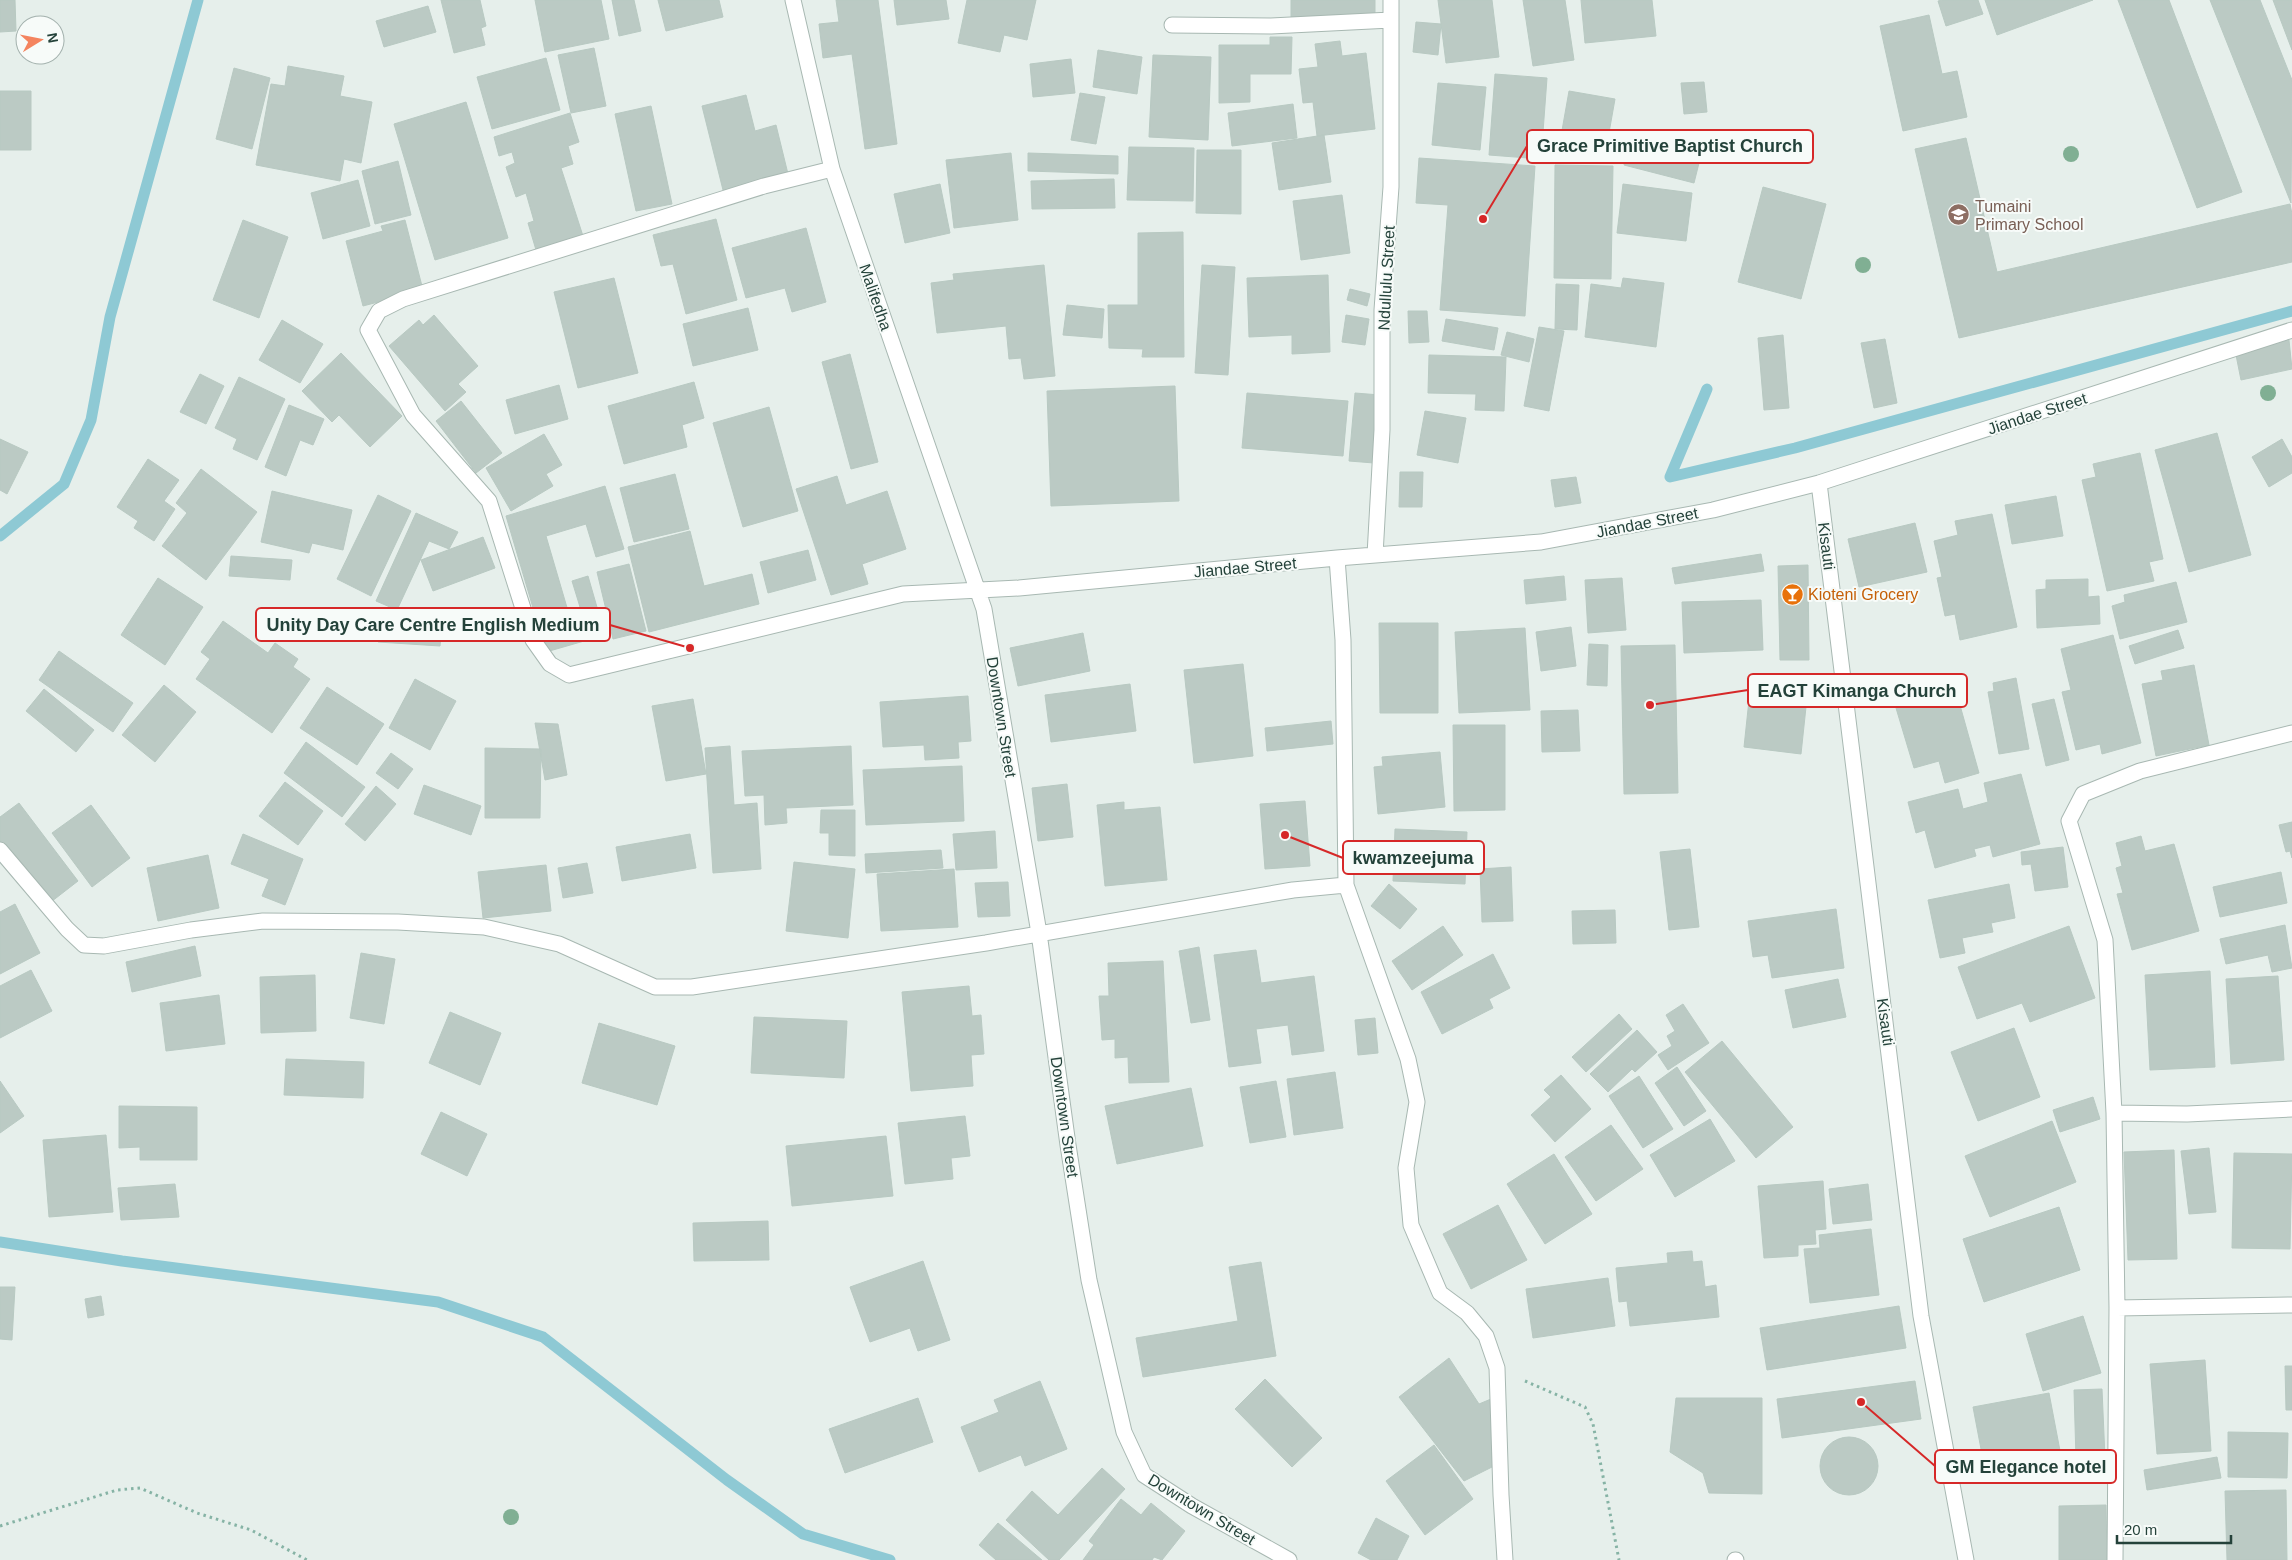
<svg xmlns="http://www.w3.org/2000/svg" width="2292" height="1560" font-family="Helvetica,sans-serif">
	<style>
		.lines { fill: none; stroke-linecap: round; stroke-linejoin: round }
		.stream { stroke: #8ec9d4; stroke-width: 11 }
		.building { fill: #bbcac4; stroke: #b8c9c2 }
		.street-casing { stroke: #a8b8b2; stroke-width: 17 }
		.path { stroke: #86b3a5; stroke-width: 3; stroke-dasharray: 2.5 4; stroke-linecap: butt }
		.street { stroke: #fff; stroke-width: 15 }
		.tree { fill: #80af93 }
		.labels { text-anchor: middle; stroke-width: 4; stroke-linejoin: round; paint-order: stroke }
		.education-label { font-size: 16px; fill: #785e54; stroke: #f7fbf9; text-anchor: start }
		.street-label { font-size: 16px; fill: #24423a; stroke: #f7fbf9 }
		.food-label { font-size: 16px; fill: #c56008; stroke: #f7fbf9; text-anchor: start }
		.leader { fill: none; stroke: #d62828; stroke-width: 2 }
		.callout-dot { fill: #d62828; stroke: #f7fbf9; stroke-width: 2 }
		.callout { fill: #f7fbf9; stroke: #d62828; stroke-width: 2 }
		.callout-label { font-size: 18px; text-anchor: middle; font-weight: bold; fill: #24423a }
	</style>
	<rect width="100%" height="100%" fill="#e6efeb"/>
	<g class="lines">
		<path class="stream" d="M1707,389L1670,477L1795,448L2292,311
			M0,536L64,484L91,420L110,317L198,0
			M0,1242L122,1261L438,1302L543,1337L727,1480L803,1534L890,1560"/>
	</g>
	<path class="building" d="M0,0H15L16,31L0,32Z
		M441,0H480L486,26L481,28L485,45L454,53Z
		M535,0H601L609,39L545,52Z
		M612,0H634L641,31L619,36Z
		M658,0H719L723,17L666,31Z
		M836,0H878L897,144L865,149L852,54L823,58L819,24L839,22Z
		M894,0H946L949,19L897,25Z
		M967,0H1036L1027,40L1004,35L1000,52L958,43Z
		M1291,0H1375V17L1291,21Z
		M1438,0H1492L1499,57L1446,63Z
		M1523,0H1565L1574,60L1533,66Z
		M1581,0H1652L1656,36L1585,43Z
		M1942,0H1978L1983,14L1946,26L1938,1Z
		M1985,0H2093L1997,35Z
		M2118,0H2169L2242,192L2197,208Z
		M2210,0H2260L2292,80L2291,203Z
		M2273,0H2292V50Z
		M428,6L436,32L384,47L376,21Z
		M1929,15L1942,74L1957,71L1967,117L1903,131L1880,26Z
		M1416,22L1441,24L1438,55L1413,52Z
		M1270,37H1292L1291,74H1250V102L1219,103V45H1270Z
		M1340,41L1342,56L1366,53L1375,129L1317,136L1313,102L1303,103L1299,69L1318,67L1315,44Z
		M594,48L606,106L571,113L558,55Z
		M1098,50L1142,57L1137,94L1093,87Z
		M1153,55L1211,57L1208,140L1149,137Z
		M546,58L560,110L492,129L477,77Z
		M1071,59L1075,93L1033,97L1030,64Z
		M288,66L344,76L340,96L372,102L361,163L344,159L340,181L256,165L271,84L285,86Z
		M234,68L270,78L252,149L216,139Z
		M1495,74L1547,78L1541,159L1489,155Z
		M1704,82L1707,112L1684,114L1681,83Z
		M1438,83L1486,87L1480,150L1432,145Z
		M0,91H31V150H0Z
		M1569,91L1615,99L1604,161L1558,153Z
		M1080,93L1105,97L1096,144L1071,140Z
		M746,95L755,131L776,125L788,174L723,190L702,106Z
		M466,102L508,238L435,260L394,124Z
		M1293,104L1297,138L1232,146L1228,113Z
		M651,106L672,204L636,211L615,114Z
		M570,113L579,142L568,146L573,164L561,168L583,236L536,250L528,223L534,221L526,193L516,197L506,167L515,163L512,152L499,156L494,137Z
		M1324,135L1331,182L1279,190L1272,143Z
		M1631,136L1701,155L1694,183L1624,165Z
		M1966,138L1997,272L2290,204L2292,214V262L1959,338L1915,149Z
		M1129,147L1194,148L1193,201L1127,200Z
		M1197,150H1241V214L1196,213Z
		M1011,153L1018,220L954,228L946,160Z
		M1028,153L1118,156V174L1028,171Z
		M1419,158L1535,166L1525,316L1440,310L1448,205L1416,203Z
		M398,161L411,215L375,224L362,171Z
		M1555,165L1613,166L1611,279L1554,278Z
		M1114,179L1115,208L1032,209L1031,181Z
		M358,180L370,226L323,239L311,193Z
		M940,184L950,233L905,243L894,194Z
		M1623,184L1692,193L1686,241L1617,233Z
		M1763,187L1826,204L1801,299L1738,282Z
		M1342,195L1350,253L1301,260L1293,201Z
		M716,219L737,300L686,314L673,264L661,266L653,235Z
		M243,220L288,237L259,318L213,300Z
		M405,220L423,290L363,306L346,241L383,231L381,226Z
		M806,228L826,302L792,312L785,288L746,298L732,248Z
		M1183,232L1184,357H1142L1143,349L1109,348L1108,305H1138V233Z
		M1044,265L1055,376L1024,379L1021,358L1009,359L1006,326L937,333L931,283L954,280L953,274Z
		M1202,265L1235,267L1228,375L1195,373Z
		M1328,275L1330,352L1292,354V335L1249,337L1247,278Z
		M614,278L638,373L578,388L554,292Z
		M1623,278L1664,283L1656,347L1585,337L1591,284L1621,288Z
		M1556,284L1579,285L1577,330L1555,329Z
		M1350,289L1370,294L1367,306L1347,300Z
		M1067,305L1104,309L1102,338L1063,335Z
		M748,308L758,350L693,366L683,324Z
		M1408,311H1427L1429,342L1409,343Z
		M434,315L478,366L458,384L466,392L445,411L389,346L419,320L423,325Z
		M1346,315L1369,319L1365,345L1342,342Z
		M1446,319L1498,328L1494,350L1442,341Z
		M282,320L323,344L300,383L259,360Z
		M1539,327L1564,331L1549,411L1524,406Z
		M1507,332L1534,339L1529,362L1501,355Z
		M1783,335L1789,408L1764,410L1758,338Z
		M1885,339L1897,403L1874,408L1861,343Z
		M2289,340L2292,369L2241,380L2235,350Z
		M341,353L402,416L370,447L339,415L332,422L302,391Z
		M850,354L878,462L851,469L822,362Z
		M1429,355L1506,357L1504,411L1475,410L1476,394L1428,393Z
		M200,374L224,386L206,424L180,412Z
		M239,377L285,399L257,460L233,449L237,439L215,428Z
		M694,382L704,418L682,425L687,447L624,464L608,406Z
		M559,385L568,419L515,434L506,400Z
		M1175,386L1179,501L1051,506L1047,391Z
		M1247,393L1348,401L1343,456L1242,448Z
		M1355,393L1380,395L1374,463L1349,461Z
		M461,401L502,453L476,473L436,421Z
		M289,405L324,419L313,445L300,440L286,476L265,467Z
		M769,407L798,511L743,527L713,423Z
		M1425,411L1466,418L1458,463L1417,455Z
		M2217,433L2251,555L2189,572L2155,450Z
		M544,434L562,465L546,474L553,486L511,511L486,468Z
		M0,439L28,452L7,494L0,490Z
		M2282,439L2292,457V473L2269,487L2252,457Z
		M2140,453L2163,559L2149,562L2154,581L2107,591L2082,480L2096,477L2093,464Z
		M148,459L179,480L164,501L175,509L154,541L134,528L138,521L117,507Z
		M201,469L257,512L206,580L162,546L187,513L176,503Z
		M1400,472H1423L1422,507H1399Z
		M675,474L689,529L634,542L620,488Z
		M837,476L846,505L887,491L906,549L862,564L868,584L831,595L796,489Z
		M1576,477L1581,503L1555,507L1551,480Z
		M605,486L624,549L596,557L586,524L546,536L568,611L580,607L572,581L588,576L605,635L546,652L506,516Z
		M272,491L352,510L343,550L312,543L309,553L261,542Z
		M378,495L411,511L371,596L337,579Z
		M2056,496L2063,536L2012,544L2005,505Z
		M416,513L458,532L449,549L429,541L397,610L376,601Z
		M1992,514L2017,627L1960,640L1955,614L1945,616L1937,578L1942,577L1934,541L1958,535L1955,521Z
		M1915,523L1927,572L1859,587L1848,539Z
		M690,531L704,586L752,574L759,604L649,632L628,547Z
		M483,537L495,568L433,591L421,560Z
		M808,550L816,580L768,593L760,562Z
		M1761,554L1764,571L1675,584L1672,568Z
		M231,556L292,560L290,580L229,576Z
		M629,564L646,631L613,639L597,572Z
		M1808,565L1809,660H1780L1778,566Z
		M1564,576L1566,600L1526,604L1524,580Z
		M158,578L203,607L165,665L121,635Z
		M1622,578L1626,630L1588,633L1585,580Z
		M2088,579V597L2099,596L2100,624L2037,628L2036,590L2046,589V580Z
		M2176,582L2187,622L2120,639L2112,606L2125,602L2124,595Z
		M1761,600L1763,650L1684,653L1682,602Z
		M380,619L442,623L440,646L378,642Z
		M223,621L268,653L275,643L298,659L293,667L310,679L272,733L196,679L210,659L201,652Z
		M1379,623H1438V713H1380Z
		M1571,627L1576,666L1541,671L1536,632Z
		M1525,628L1530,710L1459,713L1455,632Z
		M2178,630L2184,648L2135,664L2129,646Z
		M1083,633L1090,671L1018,686L1010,648Z
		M2113,635L2141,743L2102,754L2100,744L2076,750L2062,692L2071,690L2061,649Z
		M1589,644L1608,645L1607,686L1587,685Z
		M1675,645L1678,793L1624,794L1621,646Z
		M59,651L133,703L113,732L39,680Z
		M1243,664L1253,756L1194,763L1184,670Z
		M2194,665L2209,745L2156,756L2142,684L2163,680L2161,671Z
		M2016,678L2029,749L1999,754L1988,692L1994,691L1993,683Z
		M415,679L456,701L430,750L389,728Z
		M1130,684L1136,731L1051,742L1045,695Z
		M164,685L196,712L155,762L122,735Z
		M327,687L384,724L357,765L300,728Z
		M44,689L94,730L76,752L26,711Z
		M1956,691L1979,773L1945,783L1939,761L1914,768L1896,708Z
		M968,696L971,741L958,742L959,758L925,760L924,745L883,747L880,702Z
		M693,699L706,774L666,781L652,706Z
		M2054,699L2069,760L2046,766L2032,704Z
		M1749,700L1806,707L1801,754L1744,747Z
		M1578,710L1580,751L1542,752L1541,711Z
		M1331,721L1333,744L1267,751L1265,728Z
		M535,723L558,724L567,775L545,780Z
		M1453,725H1505V810L1454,811Z
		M306,742L365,787L342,817L284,773Z
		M730,746L734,805L757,803L761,869L713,873L705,748Z
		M851,746L853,805L786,808L787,823L765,825L764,795L745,796L742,751Z
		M485,748L541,749L540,818H485Z
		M1440,752L1445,807L1378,814L1374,767L1383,766L1382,757Z
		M391,753L413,769L398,789L376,773Z
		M962,766L964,821L866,825L863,770Z
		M2021,774L2040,844L1993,857L1990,845L1974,849L1976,856L1935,868L1925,830L1916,833L1908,802L1958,789L1963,809L1988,802L1984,783Z
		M285,782L323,811L298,845L259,816Z
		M1067,784L1073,837L1038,841L1032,788Z
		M424,785L481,806L471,835L414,814Z
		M376,786L396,804L365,841L345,824Z
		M1305,801L1310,866L1265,869L1260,804Z
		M1124,802V810L1160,807L1167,880L1105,886L1097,805Z
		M19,803L78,881L47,905L0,842V817Z
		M91,805L130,858L92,887L52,833Z
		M821,810H855V856L829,855V833H820Z
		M2292,822V858L2290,851L2286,852L2279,825Z
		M1395,829L1467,832L1465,884L1393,881Z
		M995,831L997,868L956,870L953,834Z
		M243,834L303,859L285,905L262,896L269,879L231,864Z
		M690,834L696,868L622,881L616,847Z
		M2141,836L2145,851L2174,844L2199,931L2132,950L2117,894L2123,893L2116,868L2122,866L2116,843Z
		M2063,847L2068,887L2035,891L2031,864L2022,865L2021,852Z
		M1690,849L1699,927L1669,930L1660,852Z
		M941,850L943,868L866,873L865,854Z
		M208,855L219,908L158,921L147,868Z
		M794,862L855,869L848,938L786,931Z
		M587,863L593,893L563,898L558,868Z
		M546,865L551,911L483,918L478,872Z
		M1511,867L1513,921L1482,922L1480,869Z
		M954,869L958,927L881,931L877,874Z
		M2281,872L2287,903L2220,917L2213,887Z
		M1008,882L1010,916L978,917L975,883Z
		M1389,884L1417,909L1400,929L1371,906Z
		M2009,884L2015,918L1991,923L1993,932L1962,938L1965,953L1940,958L1928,900Z
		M15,904L40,953L0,974V912Z
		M1836,909L1844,968L1772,978L1768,955L1753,957L1748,921Z
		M1615,910L1616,943L1573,944L1572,911Z
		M2285,925L2292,968L2272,972L2268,955L2226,964L2220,939Z
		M1443,926L1463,955L1412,990L1392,961Z
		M2069,926L2095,998L2030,1022L2022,1003L1977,1019L1958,967Z
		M195,946L201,976L132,992L126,962Z
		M1199,947L1210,1020L1191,1023L1179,951Z
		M1256,950L1261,983L1314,976L1324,1051L1292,1055L1288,1025L1256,1029L1261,1063L1229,1067L1214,955Z
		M361,953L395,959L384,1024L350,1018Z
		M1493,954L1510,988L1489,999L1493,1008L1442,1034L1421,992Z
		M1163,961L1169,1082L1129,1083L1128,1057L1115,1058V1039L1102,1040L1099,996H1109L1108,963Z
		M31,970L52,1011L0,1038V986Z
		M2210,971L2215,1067L2150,1070L2145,975Z
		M315,975L316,1031L261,1033L260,977Z
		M2278,976L2284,1060L2231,1064L2226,979Z
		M1838,979L1846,1017L1793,1028L1785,990Z
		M969,986L972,1016L981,1015L984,1054L971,1055L973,1086L911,1091L902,992Z
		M219,995L225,1044L166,1051L160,1003Z
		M1683,1004L1709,1043L1668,1070L1658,1055L1672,1046L1667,1036L1675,1031L1666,1015Z
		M450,1012L501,1033L480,1085L429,1063Z
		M1619,1014L1632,1029L1586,1072L1572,1057Z
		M754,1017L847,1021L844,1078L751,1073Z
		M1375,1018L1378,1053L1358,1055L1355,1020Z
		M599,1023L675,1046L657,1105L582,1083Z
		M2014,1028L2040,1097L1978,1121L1951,1052Z
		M1637,1030L1657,1052L1635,1072L1632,1069L1608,1092L1590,1074Z
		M1722,1041L1793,1127L1756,1158L1685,1072Z
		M286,1059L364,1062L363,1098L284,1095Z
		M1677,1067L1706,1111L1684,1126L1655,1083Z
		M1335,1072L1343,1128L1294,1135L1287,1079Z
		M1561,1075L1591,1109L1555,1142L1531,1115L1551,1097L1544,1090Z
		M1639,1076L1673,1129L1643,1148L1609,1096Z
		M0,1081L24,1116L0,1133Z
		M1276,1081L1286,1137L1250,1143L1240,1087Z
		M1191,1088L1203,1146L1117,1164L1105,1106Z
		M2093,1097L2100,1119L2060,1132L2053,1110Z
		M119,1106L197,1107V1160H140V1147L119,1148Z
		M441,1112L487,1134L467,1176L421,1154Z
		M965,1116L970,1156L951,1158L953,1179L905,1184L898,1123Z
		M1710,1119L1735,1161L1675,1197L1650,1155Z
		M2052,1121L2076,1182L1990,1217L1965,1156Z
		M1611,1125L1643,1169L1596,1201L1565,1157Z
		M106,1135L113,1212L49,1217L43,1140Z
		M886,1136L893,1196L792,1206L786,1146Z
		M2209,1148L2216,1212L2189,1214L2181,1151Z
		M2174,1150L2177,1259L2128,1260L2124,1152Z
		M2234,1153L2292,1154L2290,1249L2232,1248Z
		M1554,1154L1592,1214L1545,1244L1507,1184Z
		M1823,1181L1826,1229L1815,1230L1816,1244L1798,1245V1256L1764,1258L1758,1186Z
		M175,1184L179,1217L121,1220L118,1188Z
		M1868,1184L1872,1220L1833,1224L1829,1189Z
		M1498,1205L1527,1260L1471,1289L1443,1234Z
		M2059,1207L2080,1270L1984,1302L1963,1239Z
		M768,1221L769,1260L694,1261L693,1223Z
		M1871,1229L1879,1295L1810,1303L1804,1249L1820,1248L1819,1235Z
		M1692,1251L1693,1262L1702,1261L1705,1287L1716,1285L1719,1317L1630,1326L1627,1301L1619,1302L1616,1268L1668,1263L1667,1253Z
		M923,1261L950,1340L918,1351L910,1328L870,1342L850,1287Z
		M1261,1262L1276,1356L1143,1377L1136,1338L1238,1321L1229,1267Z
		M1608,1278L1615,1326L1533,1338L1526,1289Z
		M0,1287H15L12,1340L0,1339Z
		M101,1296L104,1315L88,1318L85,1299Z
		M1899,1306L1906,1348L1767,1370L1760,1328Z
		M2083,1316L2101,1373L2043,1391L2026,1334Z
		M1449,1358L1479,1404L1491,1399L1498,1464L1464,1481L1399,1397Z
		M2205,1360L2211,1451L2157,1454L2150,1364Z
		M2285,1366H2292V1410H2286Z
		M1265,1379L1322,1438L1292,1467L1235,1409Z
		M1040,1381L1067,1449L1025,1466L1021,1455L979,1472L961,1427L999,1412L994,1400Z
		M1915,1381L1921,1419L1782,1438L1777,1399Z
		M2102,1389L2105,1458L2076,1459L2074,1390Z
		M2049,1393L2061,1456L1985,1470L1973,1407Z
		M918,1398L933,1442L845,1473L829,1429Z
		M1676,1398H1762V1494L1709,1493L1703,1473L1670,1452Z
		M2228,1432L2288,1433L2287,1478L2228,1477Z
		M1820 1466a29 29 0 1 1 58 0a29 29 0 1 1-58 0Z
		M1434,1445L1473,1499L1425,1535L1386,1481Z
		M2217,1457L2221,1478L2147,1490L2144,1470Z
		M1102,1468L1125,1489L1059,1560H1049L1006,1520L1032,1491L1058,1515Z
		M2286,1490L2287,1560H2227L2225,1491Z
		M1121,1499L1141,1515L1151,1503L1185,1531L1162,1560L1154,1557L1152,1560H1083L1094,1545L1089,1541Z
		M2106,1505L2107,1560H2059V1506Z
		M1376,1518L1409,1536L1397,1560H1371L1358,1553Z
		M998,1523L1042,1560H996L979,1545Z"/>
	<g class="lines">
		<defs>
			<path id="street" d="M793,0L832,169L984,609L1039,933L1068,1145L1089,1280L1124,1432L1144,1475L1192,1506L1289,1560
				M1172,25L1271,26L1391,20
				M832,169L764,186L403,299L379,311L368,330L413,415L489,501L533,640L550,664L569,675L903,594L1019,588L1337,558L1541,542L1713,510L1819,483L2292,330
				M1819,483L1921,1316L1966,1560
				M1375,555L1382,430V310L1391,187V0
				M1337,558L1343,640L1346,885L1408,1059L1417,1102L1406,1168L1411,1225L1440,1293L1467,1313L1486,1336L1497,1368L1501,1495L1505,1560
				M0,850L67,929L84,945L104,946L191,930L263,921L398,922L484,927L559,944L655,987H692L986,943L1293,890L1346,885
				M2114,1113L2187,1114L2292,1109
				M2117,1308L2292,1305
				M1735,1560H1736
				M2115,1560L2117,1308L2114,1113L2105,940L2069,821L2083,794L2140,771L2292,733"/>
		</defs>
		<use href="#street" class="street-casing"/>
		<path class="path" d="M1525,1381L1585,1407L1593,1424L1619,1560
			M0,1526L117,1490L140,1488L197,1513L251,1530L307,1560"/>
		<use href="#street" class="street"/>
	</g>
	<g class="tree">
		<circle cx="2071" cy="154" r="8"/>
		<circle cx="1863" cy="265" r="8"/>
		<circle cx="2268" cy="393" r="8"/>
		<circle cx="511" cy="1517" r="8"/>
	</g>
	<defs>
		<symbol id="school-disc" viewBox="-11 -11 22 22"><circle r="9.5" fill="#8d6e63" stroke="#f7fbf9"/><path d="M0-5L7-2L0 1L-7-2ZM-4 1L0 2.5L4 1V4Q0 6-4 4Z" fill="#fff"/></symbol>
		<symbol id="bar-disc" viewBox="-11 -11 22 22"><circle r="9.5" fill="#e8710a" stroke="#f7fbf9"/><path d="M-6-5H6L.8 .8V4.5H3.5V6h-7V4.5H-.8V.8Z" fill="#fff"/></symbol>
	</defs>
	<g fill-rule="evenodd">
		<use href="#school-disc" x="1946" y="202" width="25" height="25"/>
		<use href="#bar-disc" x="1780" y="582" width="25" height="25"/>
	</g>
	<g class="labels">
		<g class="education-label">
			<text x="1975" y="212">Tumaini<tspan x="1975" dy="18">Primary School</tspan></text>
		</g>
		<g class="street-label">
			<text transform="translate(1386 278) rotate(-87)" y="6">Ndullulu Street</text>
			<text transform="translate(876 297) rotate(71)" y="6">Malifedha</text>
			<text transform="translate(2037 413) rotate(-18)" y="6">Jiandae Street</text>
			<text transform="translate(1647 522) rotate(-11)" y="6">Jiandae Street</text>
			<text transform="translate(1827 546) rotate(83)" y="6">Kisauti</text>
			<text transform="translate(1245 567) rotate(-5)" y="6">Jiandae Street</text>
			<text transform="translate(1002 717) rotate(81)" y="6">Downtown Street</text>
			<text transform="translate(1886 1022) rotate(82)" y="6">Kisauti</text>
			<text transform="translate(1065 1117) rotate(82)" y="6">Downtown Street</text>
			<text transform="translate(1202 1509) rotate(31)" y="6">Downtown Street</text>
		</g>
		<g class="food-label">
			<text x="1808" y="600">Kioteni Grocery</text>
		</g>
	</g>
	<path class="leader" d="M1483 219L1527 146M690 648L610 625M1650 705L1748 690M1285 835L1343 858M1861 1402L1935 1466"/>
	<g class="callout-dot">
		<circle cx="1483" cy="219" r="5"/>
		<circle cx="690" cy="648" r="5"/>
		<circle cx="1650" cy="705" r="5"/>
		<circle cx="1285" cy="835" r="5"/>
		<circle cx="1861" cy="1402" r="5"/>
	</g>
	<g class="callout">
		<rect x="1527" y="130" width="286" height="33" rx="5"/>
		<rect x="256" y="608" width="354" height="33" rx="5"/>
		<rect x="1748" y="674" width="219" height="33" rx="5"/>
		<rect x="1343" y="841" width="141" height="33" rx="5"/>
		<rect x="1935" y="1450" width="181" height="33" rx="5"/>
	</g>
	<g class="callout-label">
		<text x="1670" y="152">Grace Primitive Baptist Church</text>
		<text x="433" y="631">Unity Day Care Centre English Medium</text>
		<text x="1857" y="697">EAGT Kimanga Church</text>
		<text x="1413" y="864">kwamzeejuma</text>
		<text x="2026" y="1473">GM Elegance hotel</text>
	</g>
	<g transform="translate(40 40) rotate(80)"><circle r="24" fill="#f7fbf9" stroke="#a3b1ad"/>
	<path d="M0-4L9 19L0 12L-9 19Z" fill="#f4845f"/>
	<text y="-8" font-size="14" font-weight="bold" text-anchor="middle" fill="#24423a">N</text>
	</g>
	<path d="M2117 1535v8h114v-8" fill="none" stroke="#24423a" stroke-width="2.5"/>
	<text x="2124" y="1535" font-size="15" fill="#24423a" stroke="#f7fbf9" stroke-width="4" paint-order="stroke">20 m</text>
</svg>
